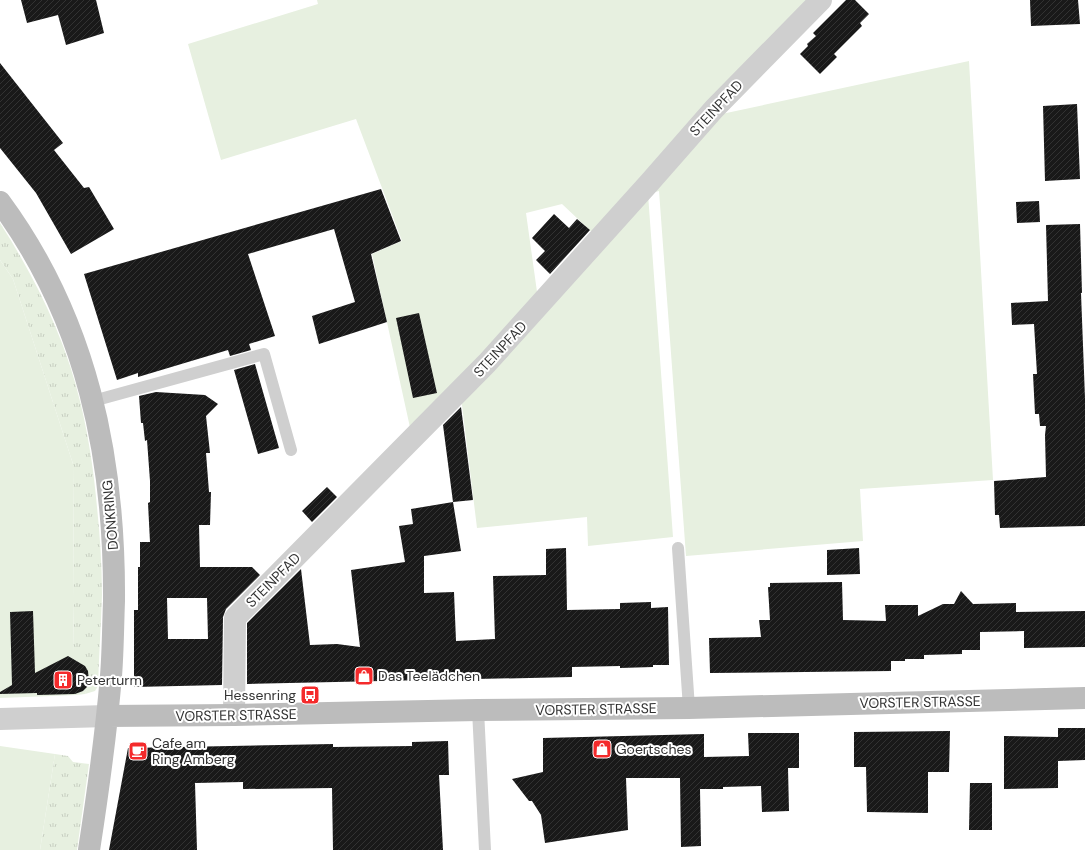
<svg xmlns="http://www.w3.org/2000/svg" width="1085" height="850" font-family="'DM Sans',sans-serif">
	<style>
		.grass { fill: url(#grass-tufts) }
		.green { fill: #e7f0e0 }
		.building { fill: url(#building-hatch); fill-rule: evenodd }
		.lines { fill: none; stroke-linecap: round; stroke-linejoin: round }
		.lane { stroke: #cfcfcf; stroke-width: 12 }
		.street { stroke: #cfcfcf; stroke-width: 22 }
		.secondary { stroke: #bcbcbc; stroke-width: 22 }
		.labels { text-anchor: middle; stroke-width: 4; stroke-linejoin: round; paint-order: stroke }
		.street-label { font-size: 14px; fill: #323232; stroke: #fff }
		.poi-label { font-size: 14px; fill: #323232; stroke: #fff; text-anchor: start }
	</style>
	<defs>
		<pattern id="grass-tufts" width="24" height="20" patternUnits="userSpaceOnUse"><rect width="24" height="20" fill="#e7f0e0"/><path d="M3 7l-1-3M5 7V3M7 7l1-3M15 17l-1-3M17 17v-4M19 17l1-3" fill="none" stroke="#c7cec1"/></pattern>
		<pattern id="building-hatch" width="6" height="6" patternUnits="userSpaceOnUse"><rect width="6" height="6" fill="#191919"/><path d="M-1 1l2-2M0 6l6-6M5 7l2-2" fill="none" stroke="#323232"/></pattern>
	</defs>
	<rect width="100%" height="100%" fill="#fff"/>
	<path class="grass" d="M0,223C36,279 66,340 81,405C89,439 94,473 97,507C100,536 102,565 102,595C101,625 99,655 98,686L95,691L85,694L91,680L73,653L74,600L73,464L13,279L0,260Z
		M55,754L68,756L73,762L89,764L77,850H40Z"/>
	<path class="green" d="M317,0H811L595,235L562,204L526,213L538,299L411,432L372,254L402,241L356,119L221,160L188,44L318,4Z
		M969,61L993,480L860,489L863,541L686,556L659,191L652,193L717,115Z
		M648,194L673,537L588,546L587,517L477,528L461,397Z
		M0,260L13,279L73,464L74,600L73,653L82,654C83,664 84,661 89,668C94,676 89,686 85,694L77,695L0,698Z
		M0,746L55,754L40,850H0Z"/>
	<path class="building" d="M21,0H96L104,33L66,45L58,15L27,23Z
		M846,0H855L869,14L860,23L862,26L834,54L837,57L820,74L800,54L808,46L807,44L816,36L813,33Z
		M1030,0H1078L1080,24L1031,26Z
		M0,63L63,143L54,150L84,188L89,187L114,229L71,254L36,193L0,148Z
		M1077,104L1080,179L1045,181L1043,106Z
		M381,189L401,241L371,254L387,322L319,344L312,316L355,302L334,229L248,254L275,336L249,344L251,350L230,356L228,350L138,377V373L117,380L84,274Z
		M1039,201L1040,222L1017,223L1016,202Z
		M554,214L569,228L577,219L590,230L550,274L536,260L545,251L532,238Z
		M1080,224L1082,293H1081L1085,398V526L1000,528L999,515H995L994,481L1046,477L1045,435L1046,426H1040L1039,414H1035L1033,374H1037L1034,324L1012,325L1011,303L1048,301L1046,225Z
		M419,313L437,393L413,398L396,318Z
		M255,364L279,448L258,454L234,370Z
		M156,392L205,395L218,404L206,416L210,453H206L209,492H211L210,525H199L200,567H252L260,575L226,609L223,617L222,685L134,687V610H138V567H140V542H150L148,503L150,502V481L147,440L145,441L143,423H141L139,396ZM167,598H207L208,639H168Z
		M461,407L473,500L453,502L461,551L424,556V593L454,592L456,641L495,639L493,576L546,575V549L566,548L567,610L620,609V603L651,602V608L668,607L669,665H653V667L620,668V666L572,667V677L247,684V623L301,569L310,645L337,644L360,647L351,570L405,562L399,526L413,524L411,509L453,502L443,425Z
		M327,487L337,497L312,522L302,511Z
		M859,548L860,574L827,575V550Z
		M842,582L843,620L886,621L885,605H918V616L943,604H954L961,591L973,604L1016,603V612L1085,611V647L1024,648V631L980,632V650H962V654L924,655V659H905V661H891V671L710,673L709,638L761,637L759,620H770L768,587H770V583Z
		M33,611L35,673L68,656L85,666L88,671L89,682L87,687L83,691L75,694L37,695V693L0,694V692L12,685L10,612Z
		M1058,728H1085V760L1058,761V788L1004,789V736L1058,737Z
		M950,731L949,772H928V813L867,812L866,767H854V732Z
		M748,733H799V768H788L789,811L762,812L761,786L723,787V789H700L701,846L681,847L680,778H626L628,830L545,843L541,815L532,801H529L512,779L543,772V738L704,734V757L749,756Z
		M448,741L449,775H439L443,850H333L332,788L243,789V782L195,783L197,850H109L128,748L333,744V747L412,746V742Z
		M970,783H992V830H969Z"/>
	<g class="lines">
		<path class="lane" d="M93,401L264,354L291,450
			M678,548L689,708
			M478,710L485,850"/>
		<path class="street" d="M234,715L235,618L487,363L650,182L714,109L821,0
			M0,719L107,716"/>
		<path class="secondary" d="M0,202C87,320 115,458 114,601C113,626 113,651 111,676C106,734 98,792 89,850
			M107,716L234,715L478,710L689,708L1085,698"/>
	</g>
	<defs>
		<symbol id="shop-square" viewBox="-11 -11 22 22"><rect x="-9" y="-9" width="18" height="18" rx="4" fill="#f42a2b" stroke="#fff"/><path d="M-5-2.5h2.3a2.7 3.5 0 0 1 5.4 0H5L5.5 6h-11ZM-1.5-2.5h3a1.5 2.3 0 0 0-3 0Z" fill="#fff"/></symbol>
		<symbol id="building-square" viewBox="-11 -11 22 22"><rect x="-9" y="-9" width="18" height="18" rx="4" fill="#f42a2b" stroke="#fff"/><path d="M-4-6H4V6H1V3H-1V6H-4ZM-2.5-4.3h1.7v1.8h-1.7ZM.8-4.3h1.7v1.8H.8ZM-2.5-1h1.7V.8h-1.7ZM.8-1h1.7V.8H.8Z" fill="#fff"/></symbol>
		<symbol id="bus-square" viewBox="-11 -11 22 22"><rect x="-9" y="-9" width="18" height="18" rx="4" fill="#f42a2b" stroke="#fff"/><path d="M-5-6H5V4H4V6H2V4H-2V6H-4V4H-5ZM-3.5-4V0h7V-4ZM-3.5 1.2v1.5H-2V1.2ZM2 1.2v1.5H3.5V1.2Z" fill="#fff"/></symbol>
		<symbol id="cafe-square" viewBox="-11 -11 22 22"><rect x="-9" y="-9" width="18" height="18" rx="4" fill="#f42a2b" stroke="#fff"/><path d="M-5.5-4.5H6V0H3Q3 3.5 0 3.5H-2.5Q-5.5 3.5-5.5 0ZM3-3.2v2h1.7v-2ZM-6 4.5H4V6H-6Z" fill="#fff"/></symbol>
	</defs>
	<g fill-rule="evenodd">
		<use href="#shop-square" x="353" y="665" width="22" height="22"/>
		<use href="#building-square" x="52" y="669" width="22" height="22"/>
		<use href="#bus-square" x="299" y="684" width="22" height="22"/>
		<use href="#shop-square" x="591" y="738" width="22" height="22"/>
		<use href="#cafe-square" x="127" y="740" width="22" height="22"/>
	</g>
	<g class="labels">
		<g class="street-label">
			<text transform="translate(716 108) rotate(-47)" y="5">STEINPFAD</text>
			<text transform="translate(500 349) rotate(-47)" y="5">STEINPFAD</text>
			<text transform="translate(110 515) rotate(-95)" y="5">DONKRING</text>
			<text transform="translate(273 580) rotate(-45)" y="5">STEINPFAD</text>
			<text transform="translate(920 702) rotate(-1)" y="5">VORSTER STRASSE</text>
			<text transform="translate(596 709) rotate(-1)" y="5">VORSTER STRASSE</text>
			<text transform="translate(236 715) rotate(-1)" y="5">VORSTER STRASSE</text>
		</g>
		<g class="poi-label">
			<text x="378" y="681">Das Teelädchen</text>
			<text x="77" y="685">Peterturm</text>
			<text x="296" y="700" text-anchor="end">Hessenring</text>
			<text x="152" y="748">Cafe am<tspan x="152" dy="16">Ring Amberg</tspan></text>
			<text x="616" y="754">Goertsches</text>
		</g>
	</g>
</svg>
